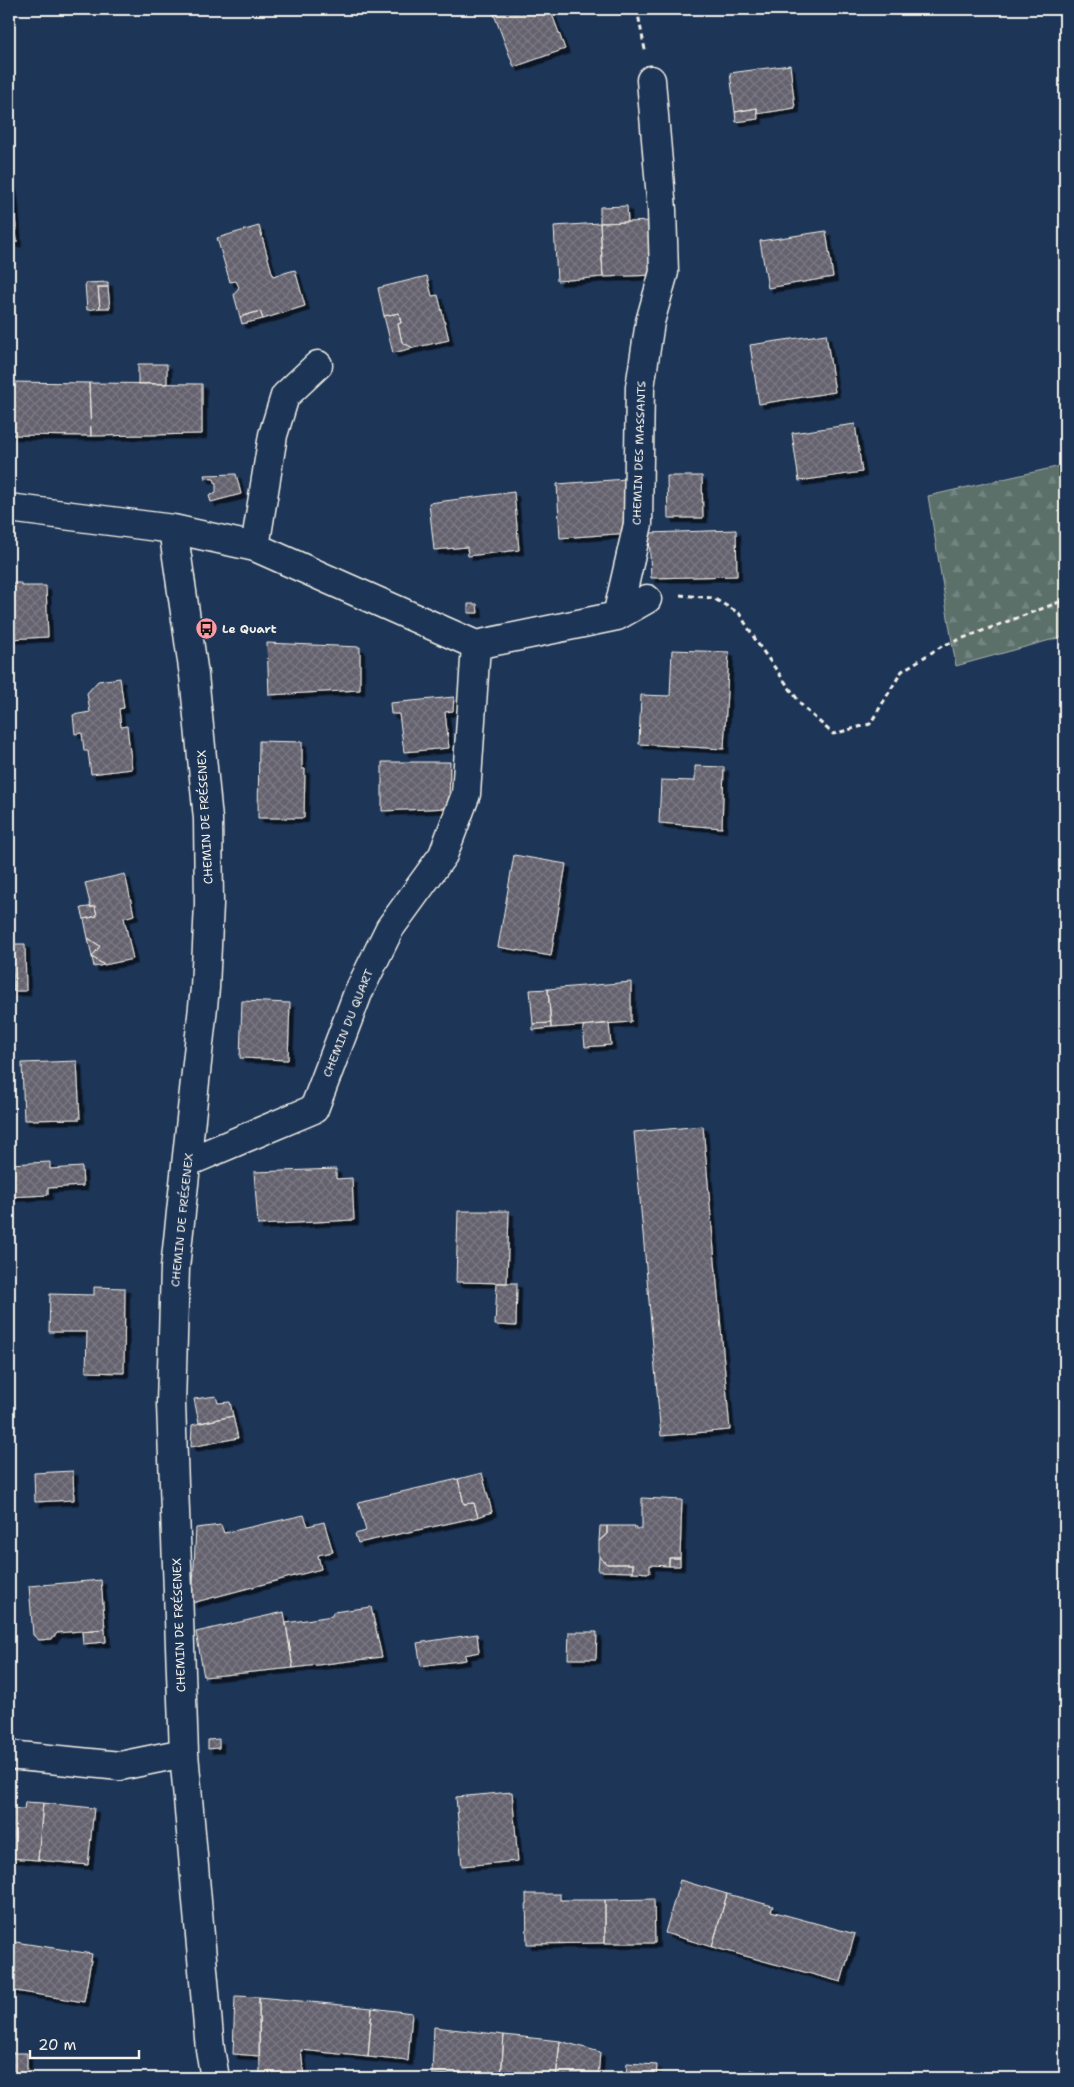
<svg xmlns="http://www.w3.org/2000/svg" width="1074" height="2087" font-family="'Shantell Sans',sans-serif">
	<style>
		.forest { fill: url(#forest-firs); stroke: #a8b0aa }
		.building { fill: url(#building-cross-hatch); stroke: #f4f1e8; filter: url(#shadow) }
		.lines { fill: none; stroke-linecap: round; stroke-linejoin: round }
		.minor-casing { stroke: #f4f1e8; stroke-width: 31 }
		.path { stroke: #f4f1e8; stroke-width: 3; stroke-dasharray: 5 4; stroke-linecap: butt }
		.minor { stroke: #1d3557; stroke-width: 28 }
		.labels { text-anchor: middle; stroke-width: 4; stroke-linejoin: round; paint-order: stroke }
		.street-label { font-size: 12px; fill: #f4f1e8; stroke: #1d3557 }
		.poi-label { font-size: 12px; font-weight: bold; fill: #f4f1e8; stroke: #1d3557; text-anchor: start }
	</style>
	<defs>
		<pattern id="forest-firs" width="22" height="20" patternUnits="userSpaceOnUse" patternTransform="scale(1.25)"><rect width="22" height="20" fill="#5b706b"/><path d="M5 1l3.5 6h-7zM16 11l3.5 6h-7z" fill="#738580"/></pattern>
		<pattern id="building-cross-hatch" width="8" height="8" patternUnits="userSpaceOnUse" patternTransform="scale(1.25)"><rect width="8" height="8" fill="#64626e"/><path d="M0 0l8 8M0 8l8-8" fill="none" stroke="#7b7983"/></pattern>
		<filter id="shadow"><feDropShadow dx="4.5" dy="4.5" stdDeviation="0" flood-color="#0009"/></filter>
	</defs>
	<rect width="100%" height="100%" fill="#1d3557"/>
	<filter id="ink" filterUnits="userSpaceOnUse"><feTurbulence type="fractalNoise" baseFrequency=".02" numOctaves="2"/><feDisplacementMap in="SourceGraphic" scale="10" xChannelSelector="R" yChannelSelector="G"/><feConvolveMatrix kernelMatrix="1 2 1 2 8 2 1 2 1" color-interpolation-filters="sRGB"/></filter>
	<g filter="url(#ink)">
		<path class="forest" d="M1065,465V636L956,666L928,496Z"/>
		<path class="building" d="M492,9H550L565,49L514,67Z
			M790,65L795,108L757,114V108L735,112L730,73Z
			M757,108L758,119L736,122L735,112Z
			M12,185L14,202H9V186Z
			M9,202H14L17,242L9,243Z
			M627,206L628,222L600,223V207Z
			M654,221L656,275L603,277L600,223Z
			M600,223L603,277L557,281L554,226Z
			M259,226L273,276L295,270L305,306L263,319L260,311L240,317L234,295L239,287L236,281L230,282L217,238Z
			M826,231L833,277L768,288L760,241Z
			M427,276L432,296L438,295L449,340L413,348L402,342L398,324L401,323L399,313L384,316L378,288Z
			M108,282V287H98L100,308L87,310L85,283Z
			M98,287H108L110,308H100Z
			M260,311L263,319L242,324L240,317Z
			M399,313L401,323L398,324L402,342L413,348L393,353L384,316Z
			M826,334L835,392L759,404L750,345Z
			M138,364H167V384H138Z
			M9,382L89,383L91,436L9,435Z
			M89,383L202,384V434L91,436Z
			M855,424L862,472L799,481L792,433Z
			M236,474L241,494L211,502L209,496L216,493V484L214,479L205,478L204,475Z
			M667,476H702L703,518H668Z
			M626,479L630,533L560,538L557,484Z
			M514,492L519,550L468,556L467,547L434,550L429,503Z
			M736,530L737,576L651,578L649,533Z
			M9,583H21L22,586H46L48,637L9,639Z
			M468,604H477L478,613H468Z
			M267,643L360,647V690L269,695Z
			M672,650L729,652L724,749L639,744L641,695L670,696Z
			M120,678L124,708L119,709L121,727L127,726L132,769L91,774L88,751H84L82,733L75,734L73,715L90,712L87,693L98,681Z
			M454,697L453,711L445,712L449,748L404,752L399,714H391L390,703Z
			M259,741L302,742V769H305L304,818H258Z
			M382,762H450L449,808L382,811Z
			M695,766L724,767L722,828L659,823L661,780L695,781Z
			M514,855L566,864L551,956L498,947Z
			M125,874L134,915L124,918L133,959L104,965L92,957L100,946L88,938L84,919L97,916L95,906L91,908L85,883Z
			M95,906L97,916L84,919L81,908Z
			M88,938L100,946L92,957Z
			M9,944H12L13,991H9Z
			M12,944H25L26,991H13Z
			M92,957L104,965L94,967Z
			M631,982V1022L551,1028L548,989Z
			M548,989L551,1023L533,1024L530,990Z
			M242,1001L290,1003L288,1060L240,1058Z
			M551,1023V1028L533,1030V1024Z
			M609,1023L611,1045L585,1047L583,1026Z
			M77,1061L80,1119L24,1120L22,1063Z
			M703,1126L730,1430L661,1436L634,1132Z
			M50,1162V1169L82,1167L83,1186L48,1188V1195L9,1197V1164Z
			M336,1169V1179L352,1178L354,1220L258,1225L254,1172Z
			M458,1211H509L507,1283L456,1282Z
			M497,1283H517L516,1326L495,1325Z
			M94,1287L125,1288L124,1373L86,1372L87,1332H49L50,1294L94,1295Z
			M216,1396L218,1403L230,1402L233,1416L199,1423L194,1399Z
			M233,1416L238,1438L191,1447L192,1425Z
			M73,1471L74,1500L35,1502L34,1473Z
			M482,1473L492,1512L478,1517L474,1503L464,1504L458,1479Z
			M458,1479L464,1504L474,1503L478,1517L358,1543L355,1534L366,1531L358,1502Z
			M642,1498L682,1500L680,1558H669V1566L650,1565V1573L633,1572V1564H607L599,1557V1541L607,1534V1526H635V1529H642Z
			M304,1515L308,1526L324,1522L333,1552L318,1555L321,1569L192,1603L196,1528L221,1525L224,1533Z
			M600,1526H607V1534L599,1541Z
			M599,1557L607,1564H633V1572L598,1571Z
			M669,1558H680V1566H669Z
			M101,1580L105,1629L57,1633L52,1639L39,1640L33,1635L29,1586Z
			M371,1607L382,1657L293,1668L286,1623L332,1616L333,1612Z
			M284,1612L293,1668L204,1677L196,1632Z
			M105,1629L106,1642L83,1644L82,1631Z
			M569,1632H597L596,1659H568Z
			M477,1634L479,1652L465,1655L466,1660L421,1666L417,1643Z
			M219,1739V1748L208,1749V1740Z
			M512,1792L518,1861L462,1866L456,1797Z
			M25,1802L43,1803L38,1860L9,1858V1808L24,1809Z
			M43,1803L94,1808L88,1865L38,1860Z
			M680,1880L727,1894L712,1947L665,1933Z
			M526,1894H560V1900H605V1943L527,1944Z
			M727,1894L773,1906L771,1911L855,1934L841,1982L712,1947Z
			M654,1899L655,1943H605V1900Z
			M9,1941L92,1954L84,2002L9,1990Z
			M235,1996L259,1997V2056L233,2054Z
			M259,1997L372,2008L368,2057L301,2050L304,2078H260Z
			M372,2008L412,2013L408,2061L368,2057Z
			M434,2027L504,2035L501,2078L432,2074Z
			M504,2035L560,2041L556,2078H501Z
			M560,2041L600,2052L598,2078H556Z
			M9,2053H27V2078H9Z
			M627,2063L657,2065L656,2078H626Z
			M751,2070L780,2078H748Z"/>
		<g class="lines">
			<defs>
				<path id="minor" d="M9,508L173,529L194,675L208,819L209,904L205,988L175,1268L171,1404L184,1753L210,2049L215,2078
					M173,529L255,547L476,645L617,616L647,599
					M255,547L273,435L285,396L318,365
					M617,616L638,524L640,387L650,322L664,272L662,210L651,80
					M188,1162L314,1109L358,993L390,928L443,855L466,794L476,645
					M9,1755L120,1766L184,1753"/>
			</defs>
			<use href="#minor" class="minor-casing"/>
			<path class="path" d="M637,9L645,50
				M680,595L713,598L739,613L760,647L803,707L833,734L870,724L902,671L942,646L1065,600"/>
			<use href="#minor" class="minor"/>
		</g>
	</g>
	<defs>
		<symbol id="bus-disc" viewBox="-11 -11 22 22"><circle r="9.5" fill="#ff9aa2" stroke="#1d3557"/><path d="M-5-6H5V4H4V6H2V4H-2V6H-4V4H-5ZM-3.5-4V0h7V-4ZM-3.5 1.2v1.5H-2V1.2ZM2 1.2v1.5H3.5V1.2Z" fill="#111"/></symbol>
	</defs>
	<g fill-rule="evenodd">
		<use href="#bus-disc" x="194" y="616" width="25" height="25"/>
	</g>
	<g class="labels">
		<g class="street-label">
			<text transform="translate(639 453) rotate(-88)" y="4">CHEMIN DES MASSANTS</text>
			<text transform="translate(205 817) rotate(-93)" y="4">CHEMIN DE FRÉSENEX</text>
			<text transform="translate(348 1023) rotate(-68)" y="4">CHEMIN DU QUART</text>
			<text transform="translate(182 1220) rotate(-84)" y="4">CHEMIN DE FRÉSENEX</text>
			<text transform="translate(179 1625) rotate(-92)" y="4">CHEMIN DE FRÉSENEX</text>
		</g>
		<g class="poi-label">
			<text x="222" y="633">Le Quart</text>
		</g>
	</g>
	<rect width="1074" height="2087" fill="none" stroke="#1d3557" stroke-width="30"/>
	<rect x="15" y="15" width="1044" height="2057" fill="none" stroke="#f4f1e8" stroke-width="2" filter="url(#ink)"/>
	<path d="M30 2050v8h109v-8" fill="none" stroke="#f4f1e8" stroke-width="2.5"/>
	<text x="38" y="2050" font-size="15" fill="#f4f1e8" stroke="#1d3557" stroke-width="4" paint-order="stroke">20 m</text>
</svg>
